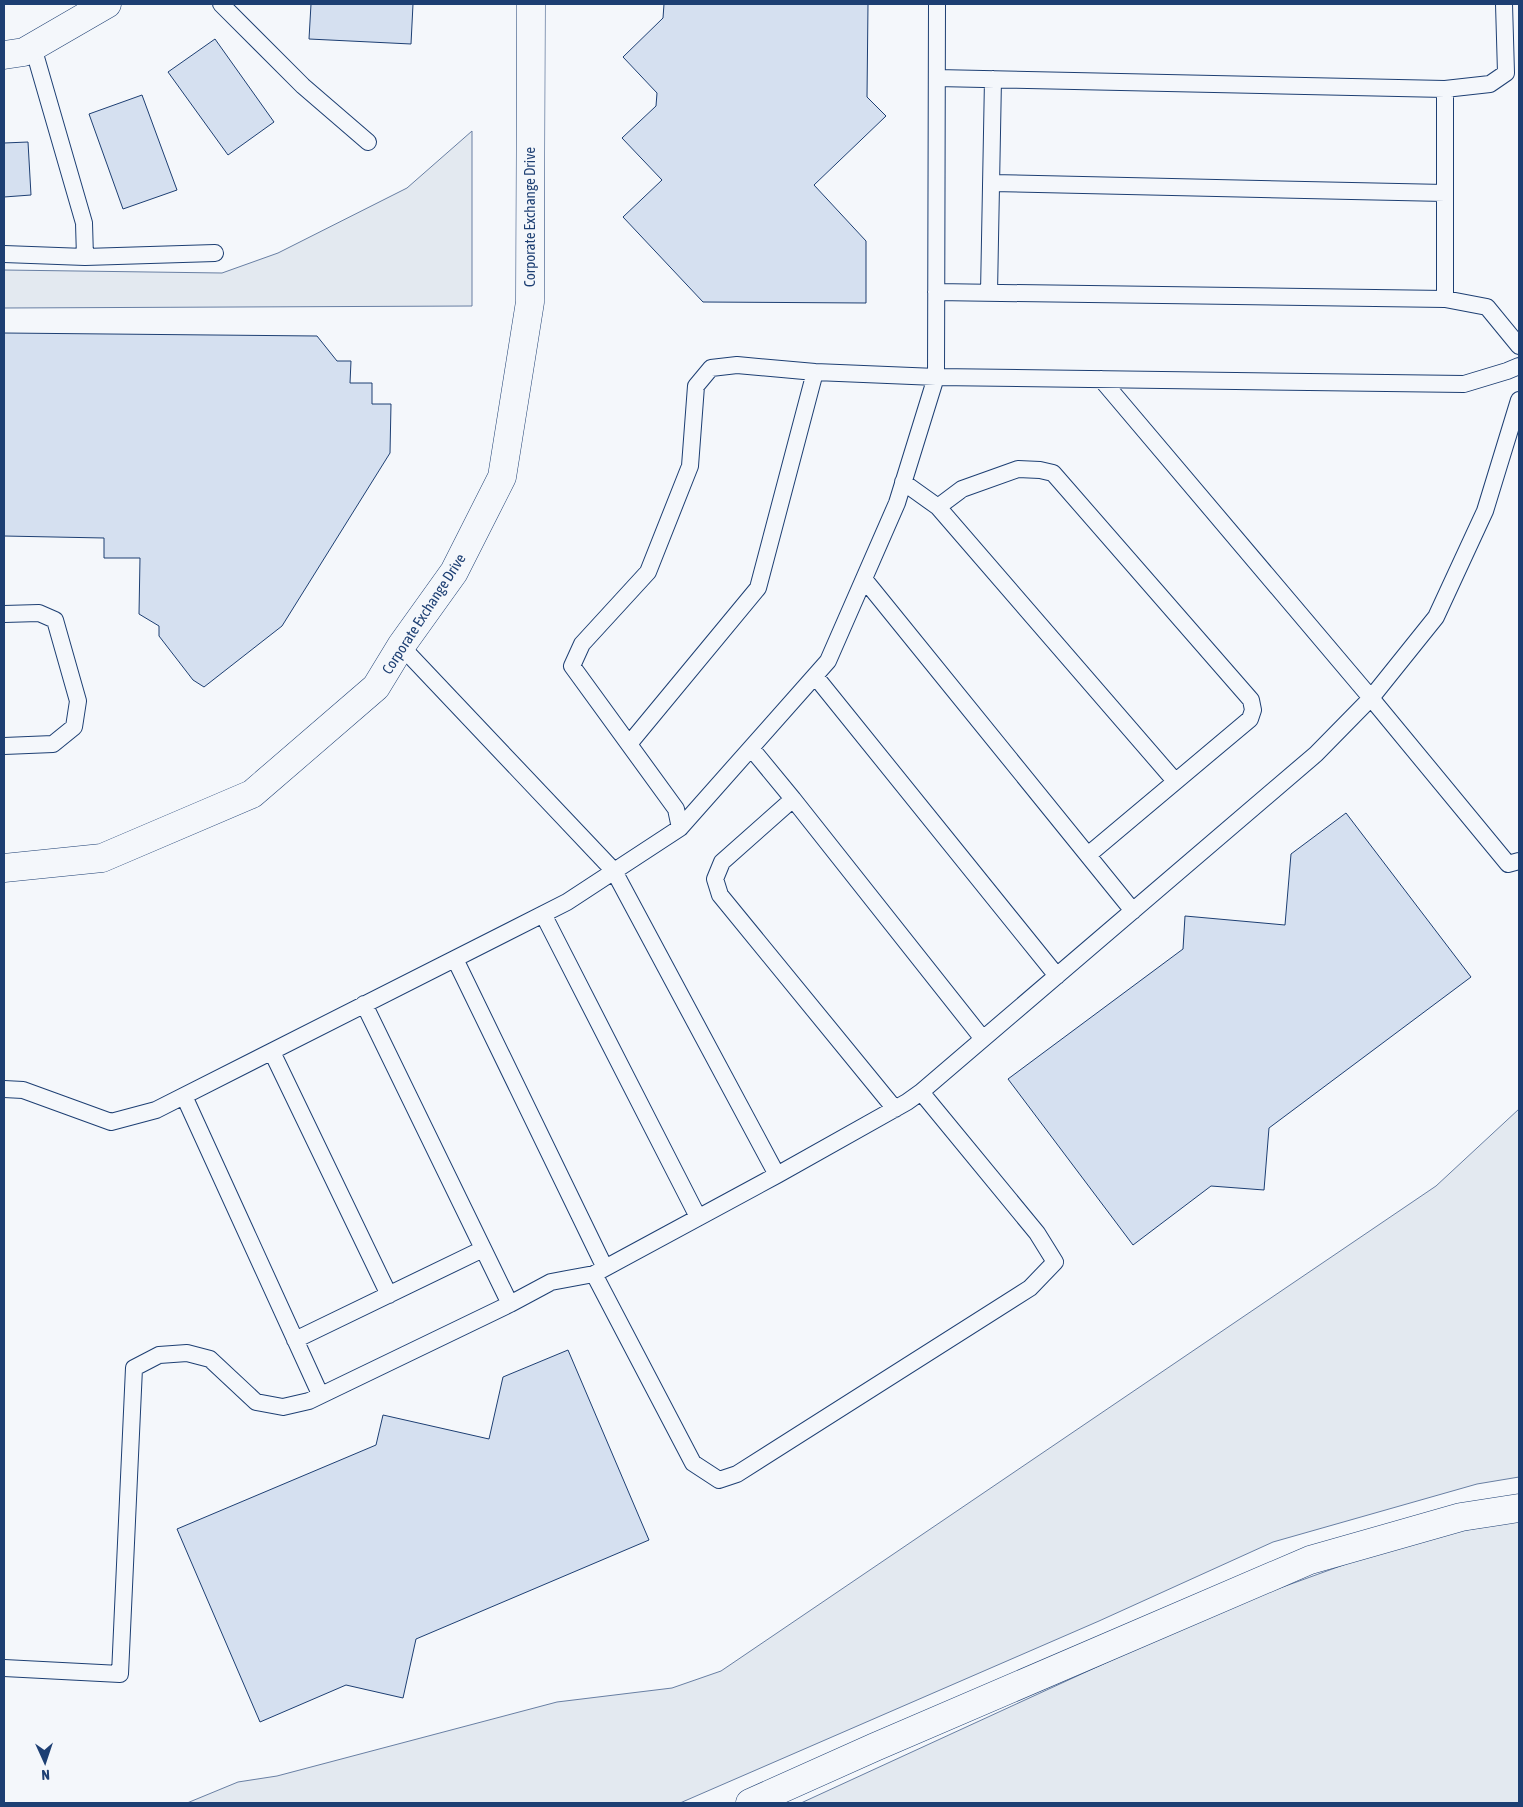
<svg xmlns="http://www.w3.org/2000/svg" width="1523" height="1807" font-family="'Asap Condensed',sans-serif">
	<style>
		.green { fill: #e3e9f0; stroke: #687fa3 }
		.building { fill: #d5e0f0; stroke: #1d3f73 }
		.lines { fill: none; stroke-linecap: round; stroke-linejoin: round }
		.lane-casing { stroke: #1d3f73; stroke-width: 18 }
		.street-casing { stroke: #1d3f73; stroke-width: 29 }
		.secondary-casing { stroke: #1d3f73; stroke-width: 29 }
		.highway-casing { stroke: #1d3f73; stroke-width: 29 }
		.lane { stroke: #f4f7fb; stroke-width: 16 }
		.street { stroke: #f4f7fb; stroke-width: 28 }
		.secondary { stroke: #f4f7fb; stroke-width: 28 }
		.highway { stroke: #f4f7fb; stroke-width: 28 }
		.labels { text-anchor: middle; stroke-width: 4; stroke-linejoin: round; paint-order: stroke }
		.street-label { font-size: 15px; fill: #1d3f73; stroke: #f4f7fb }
	</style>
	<rect width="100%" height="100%" fill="#f4f7fb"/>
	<path class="green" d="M472,131V306L4,308V270L222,273L278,253L407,188Z
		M1519,1109V1477L1477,1484L1273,1542L1099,1621L680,1803H187L238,1782L277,1776L557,1702L672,1688L721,1671L1436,1186Z
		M1519,1521V1803H801L1225,1608L1357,1560L1460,1531Z"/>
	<path class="building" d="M311,4H413L411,44L309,39Z
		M664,4H868L867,97L886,116L814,185L866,241V303L703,302L623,217L662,180L622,138L656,106L657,93L623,57L663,18Z
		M215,39L274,122L228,155L168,72Z
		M142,95L177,190L123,209L89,114Z
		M28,142L31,195L4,197V143Z
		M4,333L317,336L337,361H351L350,383H372V404H391L390,453L282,626L204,687L193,680L159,636V626L139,614L140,558H104V538L4,536Z
		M1346,813L1471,977L1269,1128L1264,1190L1211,1186L1133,1245L1008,1079L1183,949L1185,916L1285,925L1291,854Z
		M568,1350L649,1540L416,1639L403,1698L346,1685L260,1722L177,1529L376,1445L383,1415L489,1439L503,1377Z"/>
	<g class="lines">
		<defs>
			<path id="lane" d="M221,4L303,86L368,142
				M1504,4L1506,73L1490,84L1445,89V299L1487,307L1519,346
				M33,47L84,223L85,257
				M937,78L1445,89
				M991,183L1445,193
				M4,254L85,257L215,253
				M936,292L1445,299
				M989,293L993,79
				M1101,379L1371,698L1436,617L1485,511L1519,400
				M903,482L938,507L962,489L1018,469L1040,470L1053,473L1251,700L1253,710L1250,719L1088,855
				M938,507L1175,781
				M864,579L1133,911
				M4,614L39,613L55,620L78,701L74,727L53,744L4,746
				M401,646L614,871L777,1175
				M815,676L1057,976
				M629,744L758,588L815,372
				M751,748L793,799L722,862L715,879L720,895L895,1109
				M793,799L983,1039
				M680,828L828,661L897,503L936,377L1464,384L1507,371L1519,366
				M543,914L698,1217
				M455,959L605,1268
				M364,1004L510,1304
				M272,1052L389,1295
				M4,1089L23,1090L111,1122L156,1110L567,902L680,828L676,809L572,666L582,644L648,572L690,466L696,386L711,368L737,365L815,372L936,377L937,4
				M184,1096L320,1394
				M594,1274L777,1175L907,1102L921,1092
				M295,1340L483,1249
				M4,1668L120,1674L134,1368L159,1355L187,1353L210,1359L256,1402L283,1407L309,1401L510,1304L551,1282L594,1274L693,1463L719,1480L737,1474L1030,1288L1055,1262L1037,1233L921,1092L1316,754L1371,698L1508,864L1519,861"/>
			<path id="street" d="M4,55L24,52L107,4"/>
			<path id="secondary" d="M4,868L102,858L252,794L376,687L401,646L454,572L502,477L530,302L531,4"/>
			<path id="highway" d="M750,1803L875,1747L1310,1560L1461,1517L1519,1508"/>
		</defs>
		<use href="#lane" class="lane-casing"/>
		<use href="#street" class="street-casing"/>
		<use href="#secondary" class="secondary-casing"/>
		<use href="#highway" class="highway-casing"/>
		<use href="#lane" class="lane"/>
		<use href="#street" class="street"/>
		<use href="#secondary" class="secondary"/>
		<use href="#highway" class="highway"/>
	</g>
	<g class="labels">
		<g class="street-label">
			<text transform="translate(530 217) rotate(-90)" y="5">Corporate Exchange Drive</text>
			<text transform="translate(424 614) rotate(-57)" y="5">Corporate Exchange Drive</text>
		</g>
	</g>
	<rect width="1523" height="1807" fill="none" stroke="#1d3f73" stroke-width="10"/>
	<g transform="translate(45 1762) rotate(177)" stroke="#f4f7fb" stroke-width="4" paint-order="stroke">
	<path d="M0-4L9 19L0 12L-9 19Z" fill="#1d3f73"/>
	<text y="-8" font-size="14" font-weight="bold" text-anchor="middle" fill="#1d3f73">N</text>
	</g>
</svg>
